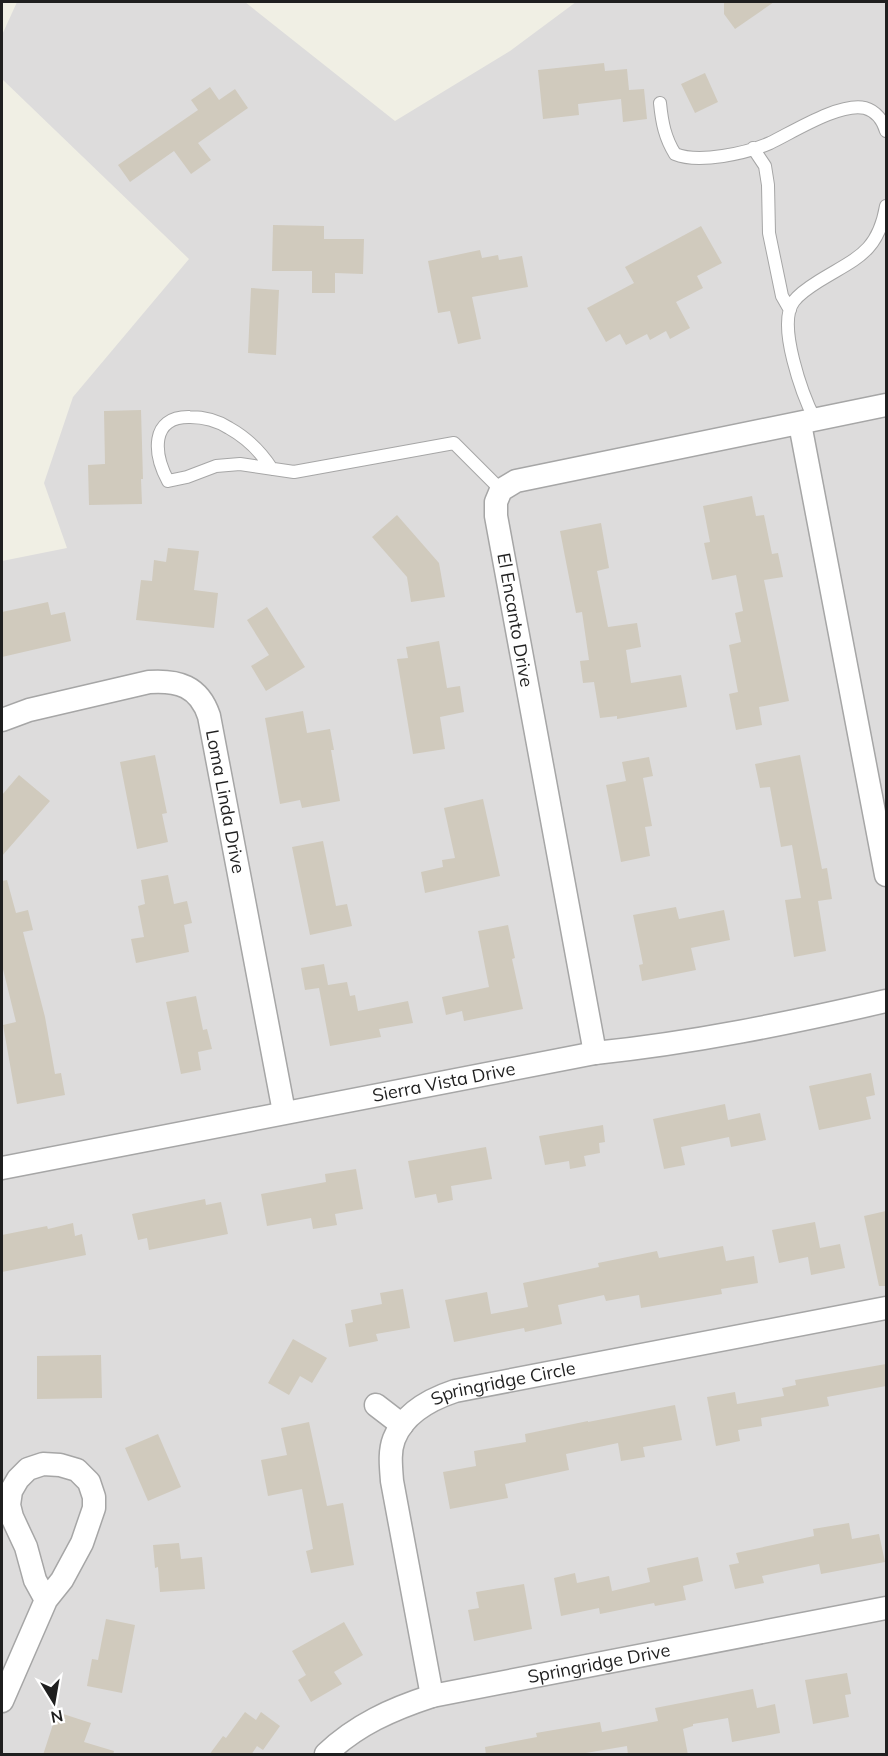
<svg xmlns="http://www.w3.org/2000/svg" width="888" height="1756" font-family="Mulish,sans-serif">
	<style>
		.residential { fill: #dddcdc }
		.building { fill: #d0cabd }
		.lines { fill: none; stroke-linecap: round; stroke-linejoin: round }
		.service-casing { stroke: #a6a6a6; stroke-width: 14 }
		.minor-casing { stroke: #a6a6a6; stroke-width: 25 }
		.service { stroke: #fff; stroke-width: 12 }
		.minor { stroke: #fff; stroke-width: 22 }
		.labels { text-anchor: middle; stroke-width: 4.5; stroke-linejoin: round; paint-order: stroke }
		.street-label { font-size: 18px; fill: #1f1f1f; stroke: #fff }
	</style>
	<rect width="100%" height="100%" fill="#f0efe4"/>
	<path class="residential" d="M17,2H245L395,121L510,51L576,2H886V1754H2V561L67,548L44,483L73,397L189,259L2,79V35Z"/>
	<path class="building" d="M724,2H774L735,29L724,14Z
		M604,63L605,71L627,69L629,90L644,89L647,119L623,122L621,99L578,104L579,115L543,119L538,70Z
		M705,73L718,102L695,113L681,84Z
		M210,87L219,100L235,89L248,108L198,143L211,160L191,174L174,151L130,182L118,165L198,110L191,100Z
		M273,225L324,226V239H364L363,274L335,273V293H312V271H272Z
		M701,226L722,263L697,276L703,288L676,302L690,328L670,339L666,331L650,340L647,334L626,345L620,334L606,342L587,308L634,283L625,267Z
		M480,250L482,258L498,255L499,260L522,256L528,287L472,297L481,339L458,344L450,311L438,313L428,261Z
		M251,288L279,290L276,355L248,353Z
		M141,410L143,479H141L142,504L89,505L88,465L105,464L104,411Z
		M752,496L756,516L764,515L772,554L778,553L783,577L764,580L789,701L759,707L762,725L736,730L729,694L738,692L729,645L741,642L735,613L743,611L736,575L712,580L704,543L710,542L703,506Z
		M397,515L439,563L445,597L411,602L407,577L372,537Z
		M601,523L609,568L597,571L608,627L637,623L641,647L626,650L631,683L681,675L687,707L617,719V716L600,718L594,682L583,683L580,661L589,660L582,612L576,613L560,531Z
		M168,548L199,551L194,590L218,593L214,628L136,620L141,580L152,581L154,560L166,562Z
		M48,602L51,615L65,612L71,641L2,657V612Z
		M267,607L305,667L266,691L251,666L269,655L247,620Z
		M439,641L447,688L460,686L464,712L440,717L445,749L413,754L397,659L408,658L406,647Z
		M303,711L307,733L330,729L334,750H331L340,801L302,808L300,800L280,804L265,718Z
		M155,755L167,813L162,814L168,842L137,849L120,762Z
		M800,755L822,869L827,868L832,899L818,901L826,951L794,957L785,900L801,898L792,845L781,847L770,787L760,788L755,764Z
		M649,757L653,776L643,778L652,826L645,827L650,856L621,862L606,785L626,781L622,762Z
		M19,775L50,801L2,856V795Z
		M483,799L500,876L425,893L421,872L443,867L442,860L455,858L444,808Z
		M323,841L336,906L347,904L352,926L310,935L292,847Z
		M168,875L174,904L187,901L192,923L184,925L189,952L136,963L131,939L144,937L138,906L145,904L141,880Z
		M7,880L16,913L28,910L33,930L23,932L45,1017L55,1074L61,1073L65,1095L17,1104L3,1025L16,1022L2,965V881Z
		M676,907L679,919L724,910L730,940L691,948L696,970L642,981L639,965L643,964L633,915Z
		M508,925L515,958L512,959L523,1009L464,1021L462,1011L446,1015L442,997L489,987L478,931Z
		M324,964L328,985L347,982L350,996L355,995L358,1011L408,1001L413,1023L379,1029L381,1037L330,1046L319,988L305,990L301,968Z
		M196,996L203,1030L207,1029L212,1049L198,1052L201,1070L181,1074L166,1002Z
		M871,1073L875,1095L866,1097L871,1119L819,1130L809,1086Z
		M725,1104L728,1120L760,1113L766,1140L731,1147L729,1137L681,1147L685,1165L664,1169L653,1119Z
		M603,1125L605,1142L599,1143L600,1153L584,1156L586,1166L570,1169L569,1161L545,1165L539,1136Z
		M486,1147L492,1179L451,1186L453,1200L438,1203L436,1194L415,1198L408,1161Z
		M356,1169L363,1209L335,1214L337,1225L313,1229L311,1218L267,1226L261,1194L326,1182L325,1174Z
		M205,1199L206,1205L221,1202L228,1234L149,1250L147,1238L138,1240L132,1214Z
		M886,1211V1286H879L864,1216Z
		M815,1222L820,1248L840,1244L845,1268L811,1275L808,1257L779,1263L772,1230Z
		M73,1223L75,1236L82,1234L86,1255L2,1272V1235L47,1226L48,1229Z
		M723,1246L726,1261L754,1256L758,1283L721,1289L722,1294L641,1308L639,1295L606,1301L604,1295L558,1305L562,1324L525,1332L524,1328L454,1342L445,1300L487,1292L491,1314L528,1307L523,1283L599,1267L598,1263L657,1251L659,1258Z
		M403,1289L410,1328L376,1334L378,1341L349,1347L345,1324L353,1322L351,1310L382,1304L380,1293Z
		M293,1339L327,1358L312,1383L300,1376L289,1395L268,1383Z
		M101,1355L102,1398L37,1399V1356Z
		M886,1364V1386L827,1397L829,1406L761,1418L762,1426L738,1430L740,1441L716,1446L707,1397L735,1392L737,1404L784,1396L782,1388L796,1385L795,1380Z
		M675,1405L682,1440L643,1447L645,1457L621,1461L618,1443L566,1454L569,1470L505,1484L508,1498L450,1509L443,1472L476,1466L474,1451L526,1442L525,1434L588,1421V1422Z
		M309,1422L327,1506L343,1503L354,1565L311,1573L306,1551L313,1549L302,1489L268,1496L261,1460L287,1455L281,1428Z
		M158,1434L181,1487L148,1501L125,1448Z
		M849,1523L852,1539L879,1534L885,1562L821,1574L819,1564L762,1576L764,1583L735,1589L729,1565L739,1563L736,1553L814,1536L813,1529Z
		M179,1543L181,1559L202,1557L205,1589L160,1592L158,1567L155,1568L153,1545Z
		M698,1557L703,1581L683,1586L686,1600L655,1606L654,1603L600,1614L599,1608L561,1616L554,1578L575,1573L577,1583L609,1576L612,1591L650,1582L647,1568Z
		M524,1584L532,1629L474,1641L468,1610L479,1608L476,1592Z
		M106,1619L135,1625L122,1693L87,1686L92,1659L98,1660Z
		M344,1622L363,1655L334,1672L342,1684L311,1702L298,1680L306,1675L292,1651Z
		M847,1673L851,1694L845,1695L849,1717L813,1724L805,1680Z
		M753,1689L757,1708L775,1704L780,1733L732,1742L728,1718L693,1724V1726L683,1729L688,1755H628L627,1746L574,1755H486L485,1747L537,1737L536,1733L600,1722L602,1732L658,1721L655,1708Z
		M57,1712L91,1723L84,1742L114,1751L113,1755H43Z
		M245,1712L256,1720L261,1712L280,1726L263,1750L257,1746L251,1755H209L223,1736L226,1738Z"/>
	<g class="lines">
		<defs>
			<path id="service" d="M660,103C662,123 665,138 675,154C699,164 747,153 770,143C793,132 840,102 865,108C876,111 883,121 886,131
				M753,148L765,166L768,185L769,233L782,296L790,310
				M815,420C803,396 776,324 794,301C800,293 811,286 819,281C856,258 878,253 886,206
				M272,469C261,452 247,438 229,428C218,421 203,417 190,417C149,416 154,455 168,481L187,477L216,466L240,464L294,472L454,443L501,490"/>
			<g id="minor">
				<path d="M800,424L886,875"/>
				<path id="s1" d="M2,720L29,710L149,682C178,680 199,686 209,716L284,1112"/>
				<path d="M595,1053L496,516V502L501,490L516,481L886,405"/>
				<path id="s2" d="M2,1168L595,1053C693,1043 790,1023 886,1001"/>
				<path d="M376,1405L402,1425"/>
				<path id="s3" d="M432,1696L392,1481C391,1467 389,1452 394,1439C404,1413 431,1399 455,1391L886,1308"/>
				<path d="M2,1701L46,1600L62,1580L82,1543L94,1508V1497L89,1482L77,1470L60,1465L43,1464L28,1469L18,1479L11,1491L9,1505L12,1517L26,1547L35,1580L46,1600"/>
				<path id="s4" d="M326,1754C356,1725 392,1709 432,1696L886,1608"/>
			</g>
		</defs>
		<use href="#service" class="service-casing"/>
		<use href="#minor" class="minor-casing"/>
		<use href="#service" class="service"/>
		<use href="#minor" class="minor"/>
	</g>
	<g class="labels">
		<g class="street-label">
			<text transform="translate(515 620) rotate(80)" y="6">El Encanto Drive</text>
			<text dy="6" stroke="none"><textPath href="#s1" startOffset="315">Loma Linda Drive</textPath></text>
			<text dy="6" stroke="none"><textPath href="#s2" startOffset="450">Sierra Vista Drive</textPath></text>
			<text dy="6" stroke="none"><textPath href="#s3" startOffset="390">Springridge Circle</textPath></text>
			<text dy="6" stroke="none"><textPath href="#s4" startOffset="292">Springridge Drive</textPath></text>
		</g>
	</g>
	<rect width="888" height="1756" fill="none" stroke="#1f1f1f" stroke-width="6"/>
	<g transform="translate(54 1702) rotate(169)" stroke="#ffffff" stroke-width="4.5" paint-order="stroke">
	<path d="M0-4.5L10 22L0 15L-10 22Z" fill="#1f1f1f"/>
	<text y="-9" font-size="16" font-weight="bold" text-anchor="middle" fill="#1f1f1f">N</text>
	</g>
</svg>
